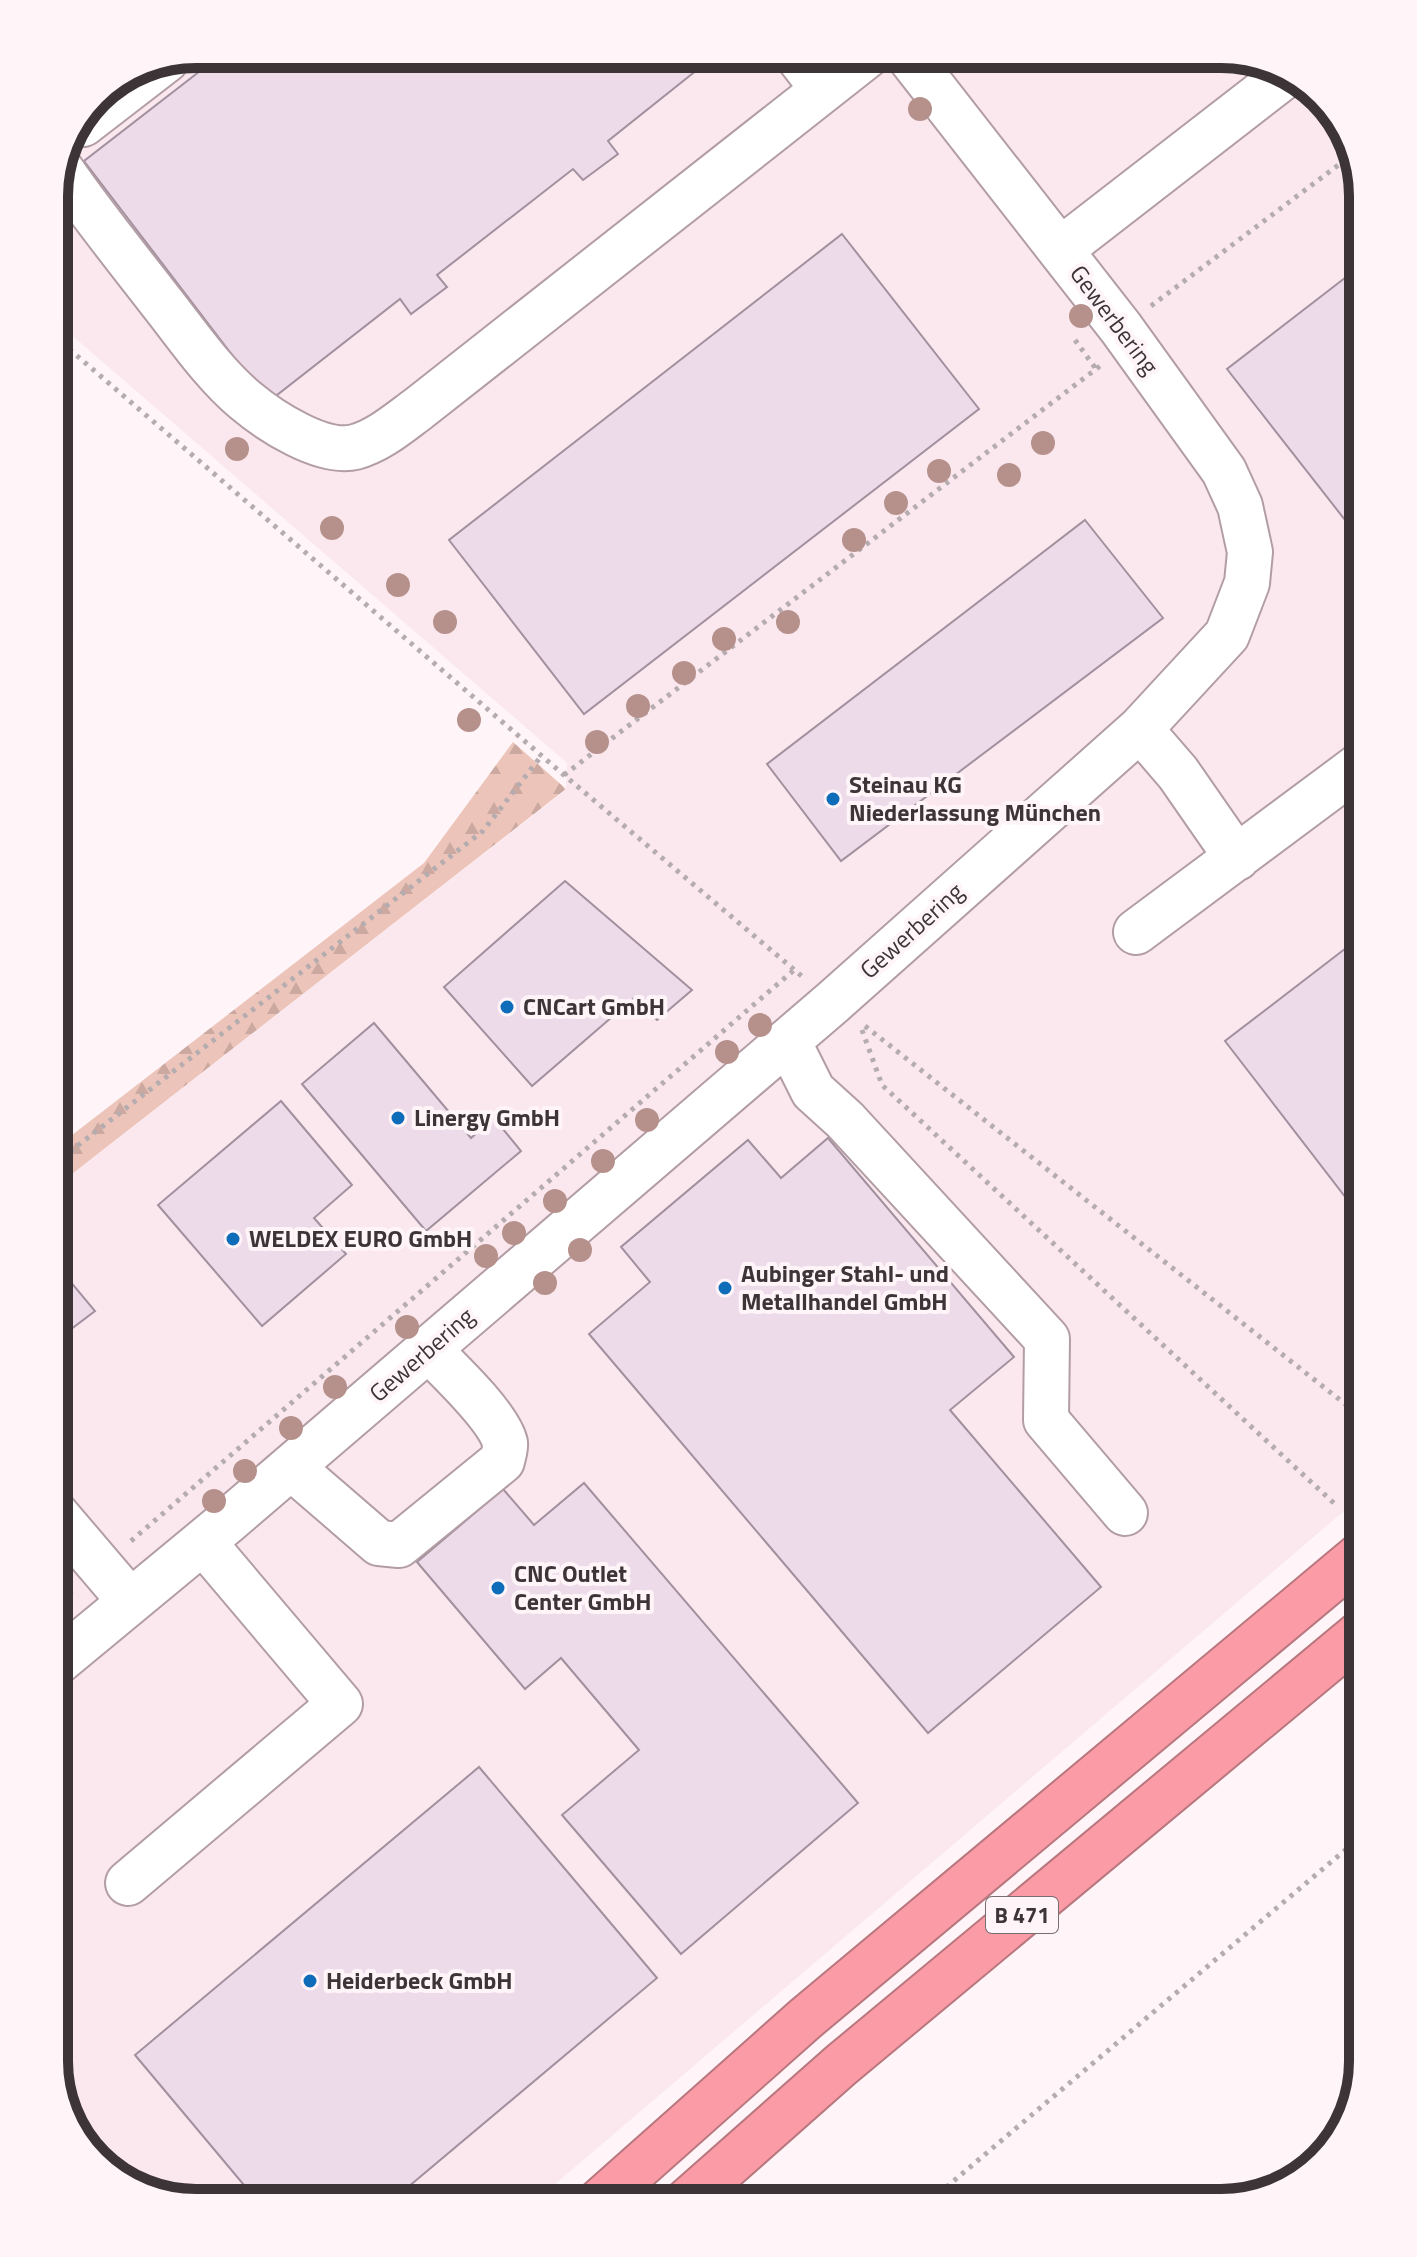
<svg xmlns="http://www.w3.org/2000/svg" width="1417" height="2257" font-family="'Titillium Web',sans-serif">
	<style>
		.built { fill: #fbe8ef }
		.forest { fill: url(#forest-firs) }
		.building { fill: #eedbea; stroke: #a1909d; stroke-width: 2 }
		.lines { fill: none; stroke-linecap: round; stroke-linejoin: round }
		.minor-casing { stroke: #b39da5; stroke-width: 48 }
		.highway-casing { stroke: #b8777e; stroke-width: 48 }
		.path { stroke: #b5acaf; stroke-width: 5; stroke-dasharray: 4 6; stroke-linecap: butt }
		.minor { stroke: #fff; stroke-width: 44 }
		.highway { stroke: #fb9ba5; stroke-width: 44 }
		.tree { fill: #b6918c }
		.poi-dot { fill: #0f6cb9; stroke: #fff5f9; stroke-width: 3 }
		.labels { text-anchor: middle; stroke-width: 8; stroke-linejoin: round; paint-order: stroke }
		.shield { fill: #fff5f9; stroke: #776e71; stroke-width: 2 }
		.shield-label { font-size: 22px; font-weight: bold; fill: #3d3437 }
		.street-label { font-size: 24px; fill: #3d3437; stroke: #fff5f9 }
		.poi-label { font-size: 24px; font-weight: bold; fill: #3d3437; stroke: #fff5f9; text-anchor: start }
		.rim { fill: none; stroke: #3d3437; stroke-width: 10 }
	</style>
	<defs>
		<pattern id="forest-firs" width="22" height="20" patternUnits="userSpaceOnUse" patternTransform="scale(2)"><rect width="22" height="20" fill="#ecc4ba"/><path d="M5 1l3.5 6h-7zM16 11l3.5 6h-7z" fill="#cba9a0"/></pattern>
	</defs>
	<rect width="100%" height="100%" fill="#fff5f9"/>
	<path class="built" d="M196,54H1231L1300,78L1348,133L1363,196V1495L533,2203H187L118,2179L69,2124L54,2061V1188L566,790L567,763L54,320V187L96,95L142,65Z"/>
	<path class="forest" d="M513,742L566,789L54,1188V1149L424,863Z"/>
	<path class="building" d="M222,54H717L608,141L618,154L583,180L573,169L437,275L447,287L411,314L400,299L268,402L84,161Z
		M1067,54H1101L1079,71Z
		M842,234L979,409L584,714L449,540Z
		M1363,264V543L1227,369Z
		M1085,520L1163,618L841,861L767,764Z
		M565,881L692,990L657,1020L634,998L532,1086L444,987Z
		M1363,935V1220L1225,1041Z
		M374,1023L471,1138L494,1118L521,1151L426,1231L302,1084Z
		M281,1101L352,1185L314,1218L346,1254L262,1326L158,1205Z
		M828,1138L1014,1357L950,1410L1101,1587L928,1733L589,1334L650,1282L621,1247L748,1140L781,1178Z
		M59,1268L95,1311L54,1342V1272Z
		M584,1483L858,1803L681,1954L562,1815L639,1750L561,1658L525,1689L417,1562L503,1489L534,1525Z
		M479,1767L657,1978L389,2203H259L135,2055Z"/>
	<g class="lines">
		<defs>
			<path id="minor" d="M796,54L823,89
				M83,124L166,60
				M62,171C93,216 128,259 162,303C188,336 213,373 245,400C270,421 322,455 355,447C378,441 399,423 418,409L869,54
				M1060,250L1287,74
				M1140,729L1178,773L1237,858
				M1136,932L1363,763
				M788,1041L813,1091L845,1120L1047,1339L1046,1420L1125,1513
				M291,1467L379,1543L399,1545L502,1461C503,1456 506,1448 505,1443C499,1417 448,1369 428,1349
				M54,1512L129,1600
				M54,1665L228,1521L832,1003L1140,729L1227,635L1247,583L1250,552L1240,506L1224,471L1121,328L907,54
				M128,1883L340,1704L203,1542"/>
			<path id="highway" d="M598,2203L805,2019L1363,1553
				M685,2203L841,2065L1363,1631"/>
		</defs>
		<use href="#minor" class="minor-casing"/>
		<use href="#highway" class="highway-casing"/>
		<path class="path" d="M1151,306L1353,154
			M54,336L564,775L804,978
			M1075,340L1096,369
			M564,775L1100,366
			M865,1026L1363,1418
			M862,1030L882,1085L1337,1506
			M54,1164L483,831L542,755
			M131,1541L794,970
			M54,1606L72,1591
			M921,2203L937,2195L1363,1835"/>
		<use href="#minor" class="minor"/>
		<use href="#highway" class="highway"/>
	</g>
	<g class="tree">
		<circle cx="920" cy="109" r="12"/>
		<circle cx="1081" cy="316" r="12"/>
		<circle cx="1043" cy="443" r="12"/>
		<circle cx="237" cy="449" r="12"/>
		<circle cx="939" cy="471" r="12"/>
		<circle cx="1009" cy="475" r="12"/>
		<circle cx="896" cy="503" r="12"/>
		<circle cx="332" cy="528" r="12"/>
		<circle cx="854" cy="540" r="12"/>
		<circle cx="398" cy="585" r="12"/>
		<circle cx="445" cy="622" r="12"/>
		<circle cx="788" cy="622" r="12"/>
		<circle cx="724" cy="639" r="12"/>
		<circle cx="684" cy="673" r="12"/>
		<circle cx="638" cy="706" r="12"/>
		<circle cx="469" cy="720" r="12"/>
		<circle cx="597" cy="742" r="12"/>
		<circle cx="760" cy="1025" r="12"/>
		<circle cx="727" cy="1052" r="12"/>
		<circle cx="647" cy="1120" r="12"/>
		<circle cx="603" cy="1161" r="12"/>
		<circle cx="555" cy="1201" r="12"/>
		<circle cx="514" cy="1233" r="12"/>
		<circle cx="580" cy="1250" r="12"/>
		<circle cx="486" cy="1256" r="12"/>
		<circle cx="545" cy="1283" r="12"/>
		<circle cx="407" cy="1327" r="12"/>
		<circle cx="335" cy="1387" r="12"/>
		<circle cx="291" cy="1428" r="12"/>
		<circle cx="245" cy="1471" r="12"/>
		<circle cx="214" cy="1501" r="12"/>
	</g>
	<g class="poi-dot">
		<circle cx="833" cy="799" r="8"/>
		<circle cx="507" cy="1007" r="8"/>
		<circle cx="398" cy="1118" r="8"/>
		<circle cx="233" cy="1239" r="8"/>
		<circle cx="725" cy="1288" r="8"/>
		<circle cx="498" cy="1588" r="8"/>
		<circle cx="310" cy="1981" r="8"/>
	</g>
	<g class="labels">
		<rect class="shield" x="986" y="1897" width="72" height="36" rx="6"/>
		<g class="shield-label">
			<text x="1022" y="1923">B 471</text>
		</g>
		<g class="street-label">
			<text transform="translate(1114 320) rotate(53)" y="8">Gewerbering</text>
			<text transform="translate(912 931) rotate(-42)" y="8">Gewerbering</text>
			<text transform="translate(422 1355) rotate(-41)" y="8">Gewerbering</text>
		</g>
		<g class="poi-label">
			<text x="849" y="793">Steinau KG<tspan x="849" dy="28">Niederlassung München</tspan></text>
			<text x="523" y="1015">CNCart GmbH</text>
			<text x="414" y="1126">Linergy GmbH</text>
			<text x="249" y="1247">WELDEX EURO GmbH</text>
			<text x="741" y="1282">Aubinger Stahl- und<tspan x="741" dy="28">Metallhandel GmbH</tspan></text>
			<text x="514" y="1582">CNC Outlet<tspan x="514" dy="28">Center GmbH</tspan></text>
			<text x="326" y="1989">Heiderbeck GmbH</text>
		</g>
	</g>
	<path d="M0 0H1417V2257H0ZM196 68H1221A128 128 0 0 1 1349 196V2061A128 128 0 0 1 1221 2189H196A128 128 0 0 1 68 2061V196A128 128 0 0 1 196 68Z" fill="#fff5f9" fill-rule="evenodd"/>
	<path class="rim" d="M196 68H1221A128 128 0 0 1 1349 196V2061A128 128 0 0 1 1221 2189H196A128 128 0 0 1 68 2061V196A128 128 0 0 1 196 68Z"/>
</svg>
